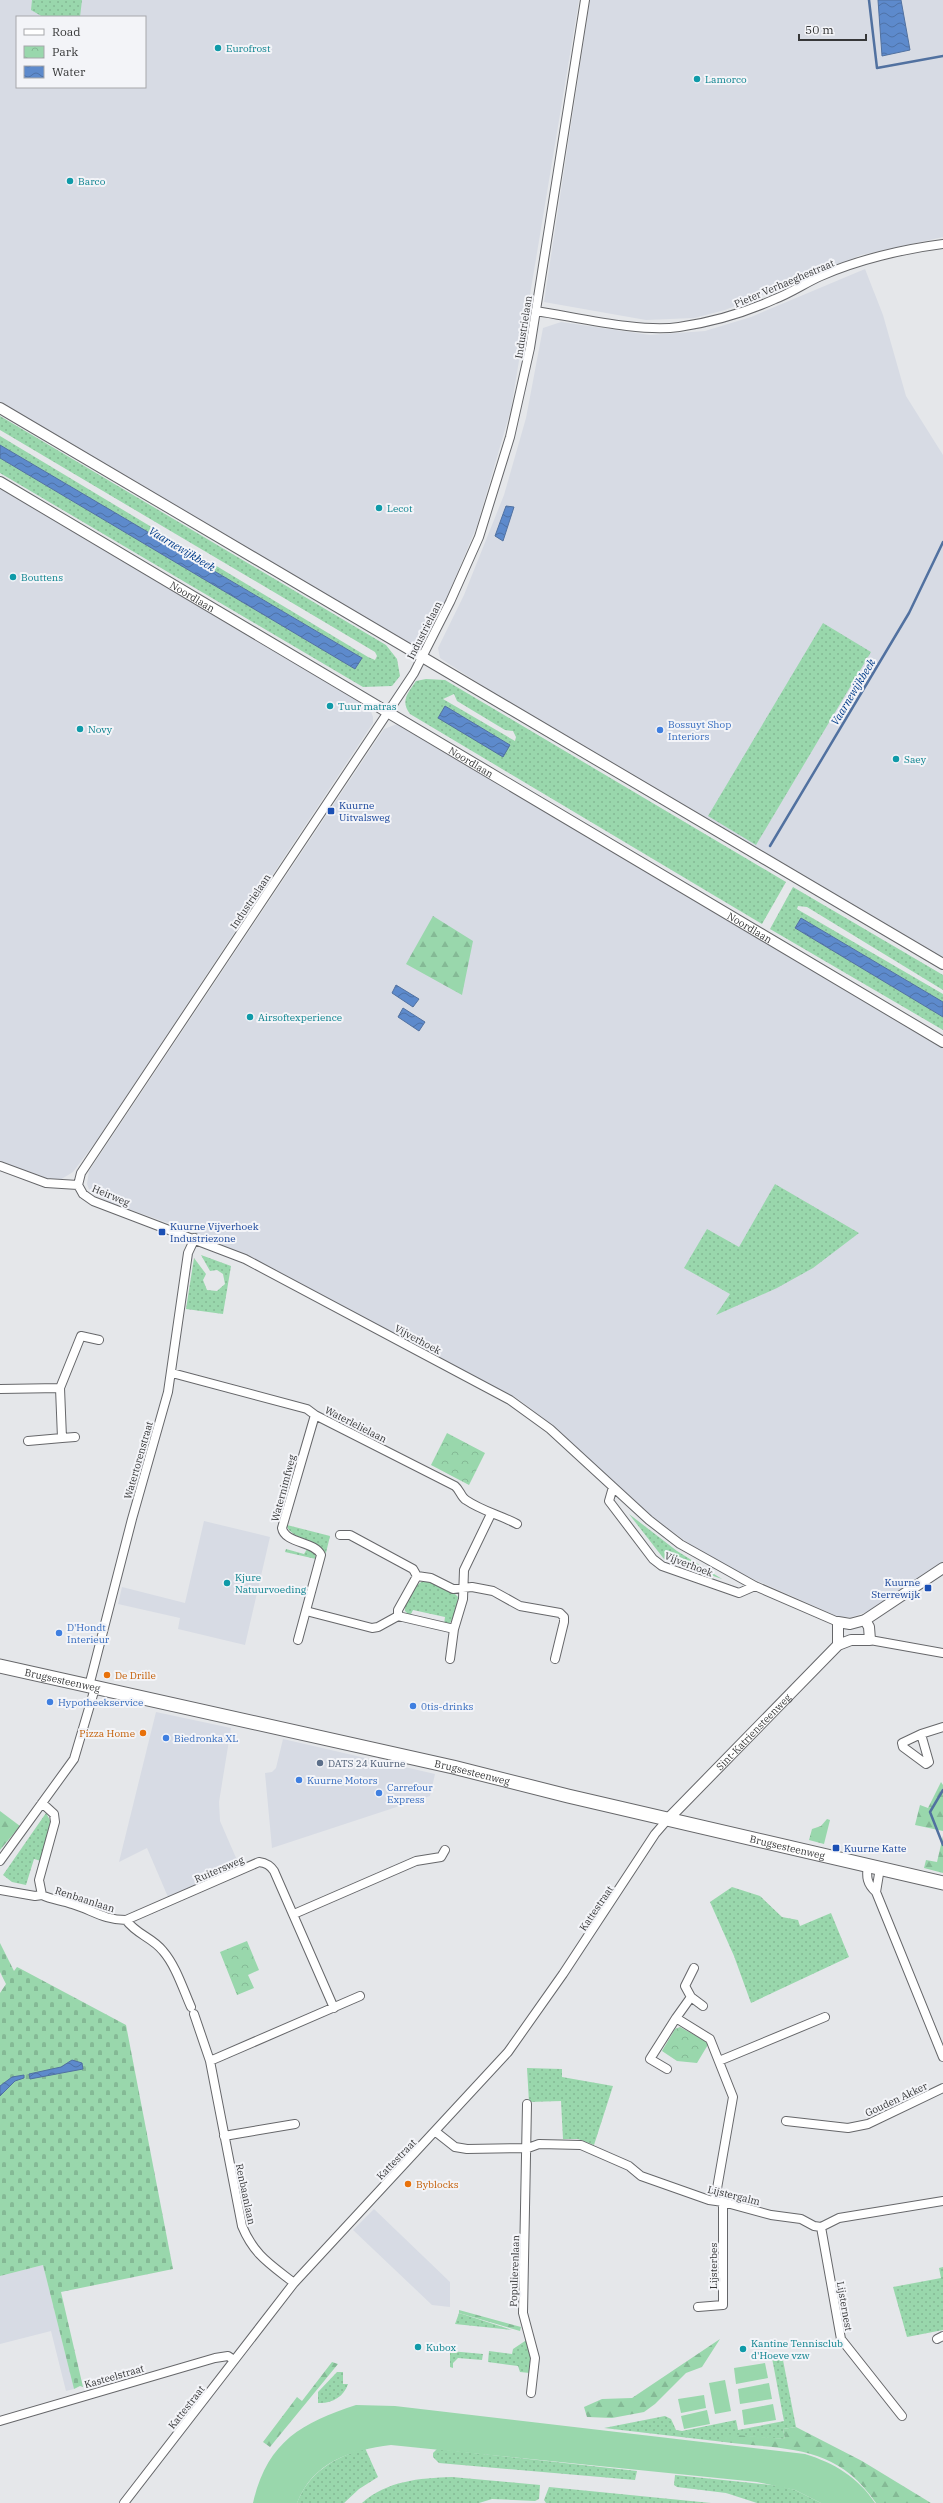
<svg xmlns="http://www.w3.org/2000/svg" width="943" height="2503" font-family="'IBM Plex Serif',serif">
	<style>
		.built { fill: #d7dbe4; fill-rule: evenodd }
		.grass { fill: url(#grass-dots); fill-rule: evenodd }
		.forest { fill: url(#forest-firs) }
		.cemetery { fill: url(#cemetery-stones) }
		.park { fill: url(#park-crowns) }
		.garden { fill: #99d7ac }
		.water { fill: url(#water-waves); stroke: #5171a0 }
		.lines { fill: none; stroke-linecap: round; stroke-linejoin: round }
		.stream { stroke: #5171a0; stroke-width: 2.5 }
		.minor-casing { stroke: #66676a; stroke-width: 10 }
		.tertiary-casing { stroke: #66676a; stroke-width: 12 }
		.primary-casing { stroke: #66676a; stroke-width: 15 }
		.minor { stroke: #fff; stroke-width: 8 }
		.tertiary { stroke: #fff; stroke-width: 10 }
		.primary { stroke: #fff; stroke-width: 13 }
		.culture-dot { fill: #0f9aa8; stroke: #f3f4f8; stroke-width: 1.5 }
		.shop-dot { fill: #3f7fe0; stroke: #f3f4f8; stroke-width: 1.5 }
		.transit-dot { fill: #1a4fb4; stroke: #f3f4f8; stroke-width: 1.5 }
		.food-dot { fill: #e8710a; stroke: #f3f4f8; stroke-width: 1.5 }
		.service-dot { fill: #5c6f8a; stroke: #f3f4f8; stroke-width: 1.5 }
		.labels { text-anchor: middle; stroke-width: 4; stroke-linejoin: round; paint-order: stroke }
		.culture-label { font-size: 10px; fill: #0d838f; stroke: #f3f4f8; text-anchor: start }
		.street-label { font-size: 10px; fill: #363738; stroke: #f3f4f8 }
		.shop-label { font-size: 10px; fill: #366cbe; stroke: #f3f4f8; text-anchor: start }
		.transit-label { font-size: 10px; fill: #164399; stroke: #f3f4f8; text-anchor: start }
		.food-label { font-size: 10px; fill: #c56008; stroke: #f3f4f8; text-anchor: start }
		.service-label { font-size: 10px; fill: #4e5e75; stroke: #f3f4f8; text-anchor: start }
		.water-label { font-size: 11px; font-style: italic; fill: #003c89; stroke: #f3f4f8 }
	</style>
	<defs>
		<pattern id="grass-dots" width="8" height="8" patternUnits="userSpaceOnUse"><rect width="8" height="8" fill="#99d7ac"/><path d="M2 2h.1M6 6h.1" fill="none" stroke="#84b995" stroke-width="1.8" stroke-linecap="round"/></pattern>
		<pattern id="forest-firs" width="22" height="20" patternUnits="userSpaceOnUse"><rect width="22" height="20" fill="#99d7ac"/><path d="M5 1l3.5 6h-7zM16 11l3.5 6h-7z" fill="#84b995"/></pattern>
		<pattern id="cemetery-stones" width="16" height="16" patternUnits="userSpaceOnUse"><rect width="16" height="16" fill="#99d7ac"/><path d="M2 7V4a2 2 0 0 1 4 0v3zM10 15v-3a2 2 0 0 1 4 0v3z" fill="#84b995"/></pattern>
		<pattern id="park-crowns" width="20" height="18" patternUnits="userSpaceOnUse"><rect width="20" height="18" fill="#99d7ac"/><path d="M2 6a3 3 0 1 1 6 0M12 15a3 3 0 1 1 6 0" fill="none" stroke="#84b995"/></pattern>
		<pattern id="water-waves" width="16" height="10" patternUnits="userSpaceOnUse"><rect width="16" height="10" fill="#5d8acc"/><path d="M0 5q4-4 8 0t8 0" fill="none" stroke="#4e72a7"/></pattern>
	</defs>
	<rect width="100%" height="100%" fill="#e5e7ea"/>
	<path class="built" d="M0,0H579L511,409L477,526L447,597L427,635L421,640L412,644L405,642L0,403ZM17,17H145V87H17Z
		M590,0H943V237L861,255L725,310L694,318L646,320L544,302Z
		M865,269L883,315L906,396L943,455V961L524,713L440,658L438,648L464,595L504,495L526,418L543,328L561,322L650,335L705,331L751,317Z
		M0,488L369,706L373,717V723L97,1140L73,1172L60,1180L44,1178L0,1162Z
		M397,724L943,1045V1562L869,1611L852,1617H839L733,1570L691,1545L651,1516L546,1420L518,1399L240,1253L191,1231L108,1202L89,1189L87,1184L89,1171L384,729Z
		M204,1521L270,1537L245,1645L178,1629L180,1618L118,1604L122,1587L185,1603Z
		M156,1712L231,1728L219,1802L220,1821L240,1867L168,1897L147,1848L119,1862Z
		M283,1739L435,1774L430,1796L272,1848L265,1773L272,1772L276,1768Z
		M374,2209L450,2282V2307L432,2305L353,2230Z
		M43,2265L74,2389L66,2391L51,2331L0,2344V2276Z"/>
	<path class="grass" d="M32,0H82L80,17H43L31,10Z
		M0,416L386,645L397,659L400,676L392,686L363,687L0,473V458L355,669L362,658L0,445V436L368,657L375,660L377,656L375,652L0,430Z
		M823,623L871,652L756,845L708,816Z
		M426,679L445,680L786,882L762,924L410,714C400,701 408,693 416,681ZM454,694L457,701L505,730L513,731L516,737L515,741L443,699ZM445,706L510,745L438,718Z
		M793,887L943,975V990L807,907L798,906L797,909L802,912L943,994V1002L801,918L795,928L943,1017V1030L770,929Z
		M775,1184L859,1233L813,1268L777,1288L716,1315L730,1294L684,1268L707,1229L739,1247Z
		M201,1255L231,1266L223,1314L186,1309L194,1258L206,1274L203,1280L207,1290L217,1291L225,1284L223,1274L217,1270L210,1271Z
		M629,1514L677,1551L722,1579L664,1559Z
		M287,1525L330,1536L326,1553C319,1545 286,1535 287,1525Z
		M286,1549L304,1554L307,1549L315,1553L316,1559L285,1552Z
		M426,1580L454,1593L458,1597L455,1616L449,1624H444L445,1617L413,1610L410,1616L405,1611C404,1599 415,1583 426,1580Z
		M46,1813L51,1822L41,1861L34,1859L26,1885L12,1882L3,1875Z
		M732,1887L760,1896L782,1917L798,1920L800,1926L831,1913L849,1957L751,2003L734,1956L710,1902Z
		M527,2068L562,2069V2077L613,2086L594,2145L578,2139H563L561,2101L529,2102Z
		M943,2267V2330L907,2337L893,2287L941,2278L939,2268Z
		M459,2313L512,2330L455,2324Z
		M528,2339L531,2356L530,2373L520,2372L518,2366L488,2362L489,2351L512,2354L513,2349Z
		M450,2351L483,2354L482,2360L458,2358L453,2363V2368L450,2367Z
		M782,2355L796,2427L783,2429L785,2439L725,2435L724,2442L604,2428L665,2416L671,2419L676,2430L682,2431L736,2420L738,2430L784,2421L772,2358Z
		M337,2372H343V2384H348C344,2397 331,2404 318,2403V2392Z
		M365,2448L378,2477L359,2489L344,2503H297C309,2472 334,2458 365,2448Z
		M437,2449L637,2471L635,2480L439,2463L433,2457V2453Z
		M675,2475L780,2486L795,2490L821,2503H757L726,2493L677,2487L674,2485Z
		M452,2477L540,2485L539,2499L535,2501L492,2499L479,2503H362C387,2481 419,2478 452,2477Z
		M549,2487L711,2503H713H546L544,2500Z"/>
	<path class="forest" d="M433,916L473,941L462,995L406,964Z
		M941,1782L943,1785V1831L915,1825L920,1805L928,1808Z
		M0,1811L20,1826L0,1850Z
		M827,1819L830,1820L824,1844L809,1840L812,1829L821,1826Z
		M943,1836V1873L924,1868L926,1860L937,1862Z
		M459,2310L521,2327L520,2331L459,2313Z
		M720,2339L702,2367L686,2373L655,2404L644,2412L612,2418L587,2417L584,2407L602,2399L632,2398Z
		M332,2362L338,2364L270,2447L263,2442L297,2397L302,2401Z
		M796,2427L862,2461L931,2503H876C836,2444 788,2450 724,2442V2434L785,2439L783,2429Z"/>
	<path class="cemetery" d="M0,1943L14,1971L17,1967L21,1969L126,2025L173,2269L61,2292L83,2387L80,2386L74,2389L43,2265L0,2276V1993L6,1984L0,1972Z"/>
	<path class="park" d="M447,1433L485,1453L469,1485L431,1465Z
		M247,1941L259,1970L248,1975L254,1988L237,1995L220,1952Z
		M680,2027L709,2043L697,2063L677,2061L662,2051L675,2029Z"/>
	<path class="garden" d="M765,2363L768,2378L736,2384L734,2368Z
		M725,2380L731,2411L715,2414L709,2383Z
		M769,2383L772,2399L740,2404L738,2389Z
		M704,2395L706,2408L681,2413L678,2399Z
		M773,2404L776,2420L744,2425L742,2410Z
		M356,2405L395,2406L805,2454C834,2463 858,2477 875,2503H821L795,2490L757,2482L391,2445C350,2450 313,2462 297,2503H253C267,2442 301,2423 356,2405Z
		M707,2410L710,2424L684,2429L681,2416Z"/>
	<path class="water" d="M878,0H901L910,50L882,56Z
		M0,445L362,658L355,669L0,458Z
		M506,506L514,507L503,541L495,536Z
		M445,706L510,745L503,757L438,718Z
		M801,918L943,1002V1017L795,928Z
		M396,985L419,999L413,1007L392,993Z
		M403,1008L425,1022L419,1031L398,1017Z
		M72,2060L82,2063L83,2069L30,2079L29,2074L61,2067Z
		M24,2075V2078L15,2081L0,2096V2086L12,2077Z"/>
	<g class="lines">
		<path class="stream" d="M869,0L877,68L943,56
			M770,846L909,613L943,542
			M943,1790L930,1812L943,1845"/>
		<defs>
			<path id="minor" d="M536,311C576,317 641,333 679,327C713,322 744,313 775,299C791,293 805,283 821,276C857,260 903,249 943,244
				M0,1166L46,1183L78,1185
				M78,1185L81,1173L414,673L450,602L479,537L510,437L530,348L585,0
				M78,1185L83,1194L93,1201L245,1259L510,1400L550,1429L649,1520L680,1544L755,1586L838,1622
				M172,1373L307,1409L315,1415L455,1486C460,1490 461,1497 466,1500C482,1511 500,1515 517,1524
				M0,1389L60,1388
				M62,1438L75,1437
				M28,1441L62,1438L60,1388L81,1336L99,1340
				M613,1487L609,1501L653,1559L662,1566L739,1593L755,1586
				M340,1535H350L413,1569L417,1576L431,1578L453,1589L472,1587L493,1591L520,1606L560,1613L564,1617V1622L555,1659
				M306,1611L372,1628L378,1627L398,1616
				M398,1616L454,1629
				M398,1616V1610L417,1576
				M298,1640L321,1555C315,1541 285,1544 282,1528L315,1415
				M870,1640L943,1653
				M450,1659L454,1629L463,1599L464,1570L491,1514
				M89,1686L132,1519L168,1392L188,1253L195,1238
				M921,1734L929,1762L926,1764L903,1747L902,1743Z
				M921,1734L943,1727
				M42,1803L54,1814L55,1822L39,1880L42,1895
				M0,1861L74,1759L95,1688
				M868,1865C866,1877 867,1884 876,1892L943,2057
				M0,1890L35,1896L42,1895C52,1900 62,1900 72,1904C92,1910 104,1920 126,1920L259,1862C266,1863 270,1865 274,1871L334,2008
				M876,1892L880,1868
				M294,1914L416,1861L441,1857L445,1850
				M126,1920C137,1935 152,1937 163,1951C176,1966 183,1989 191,2007
				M691,1997L703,2006
				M194,2014L210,2061L242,2226C254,2255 270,2264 294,2283
				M676,2018L691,1997L685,1986L694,1968
				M210,2061L360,1996
				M719,2061L825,2017
				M667,2069L650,2059L676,2018L710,2039L733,2097L715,2200
				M527,2104L523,2313L535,2358L531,2393
				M786,2121L848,2128L868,2124L943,2088
				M436,2132L455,2147L467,2149L528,2148L539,2144L581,2145L629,2166L641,2176L709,2200L723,2202L771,2215L801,2219L814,2226L821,2227L839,2218L943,2201
				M224,2136L295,2124
				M821,2227L841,2339L902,2416
				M698,2307L723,2305V2202
				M937,2339L943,2336
				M0,2421L215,2358L228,2356L234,2360
				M124,2503L294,2283L508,2052L563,1974L655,1834L668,1819"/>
			<g id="tertiary">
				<path d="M0,408L943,964"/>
				<path id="s1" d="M0,482L943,1042"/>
				<path d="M838,1645V1622L850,1624L865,1620L943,1568"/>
				<path id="s2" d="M668,1819L838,1645L851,1640H870L869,1627L865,1620"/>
			</g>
			<g id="primary">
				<path id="s3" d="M0,1666L453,1767L568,1796L943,1883"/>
			</g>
		</defs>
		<use href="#minor" class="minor-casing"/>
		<use href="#tertiary" class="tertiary-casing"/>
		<use href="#primary" class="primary-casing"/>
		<use href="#minor" class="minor"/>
		<use href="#tertiary" class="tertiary"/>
		<use href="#primary" class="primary"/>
	</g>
	<g class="culture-dot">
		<circle cx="218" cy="48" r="4"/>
		<circle cx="697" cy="79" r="4"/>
		<circle cx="70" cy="181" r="4"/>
		<circle cx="379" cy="508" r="4"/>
		<circle cx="13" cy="577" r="4"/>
		<circle cx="330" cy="706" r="4"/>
		<circle cx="80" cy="729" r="4"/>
		<circle cx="896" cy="759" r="4"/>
		<circle cx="250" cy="1017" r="4"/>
		<circle cx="227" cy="1583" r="4"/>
		<circle cx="418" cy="2347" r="4"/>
		<circle cx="743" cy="2349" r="4"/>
	</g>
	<g class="shop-dot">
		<circle cx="660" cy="730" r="4"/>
		<circle cx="59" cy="1633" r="4"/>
		<circle cx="50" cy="1702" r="4"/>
		<circle cx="413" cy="1706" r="4"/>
		<circle cx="166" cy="1738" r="4"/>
		<circle cx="299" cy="1780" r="4"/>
		<circle cx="379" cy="1793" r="4"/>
	</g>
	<g class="transit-dot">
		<rect x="327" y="807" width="8" height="8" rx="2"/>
		<rect x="158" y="1228" width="8" height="8" rx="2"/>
		<rect x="924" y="1584" width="8" height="8" rx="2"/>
		<rect x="832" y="1844" width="8" height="8" rx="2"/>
	</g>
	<g class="food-dot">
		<circle cx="107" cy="1675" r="4"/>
		<circle cx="143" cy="1733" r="4"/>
		<circle cx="408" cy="2184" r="4"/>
	</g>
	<circle class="service-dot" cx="320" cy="1763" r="4"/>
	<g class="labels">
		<g class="culture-label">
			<text x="226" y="52">Eurofrost</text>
			<text x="705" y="83">Lamorco</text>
			<text x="78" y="185">Barco</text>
			<text x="387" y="512">Lecot</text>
			<text x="21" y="581">Bouttens</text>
			<text x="338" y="710">Tuur matras</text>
			<text x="88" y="733">Novy</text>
			<text x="904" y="763">Saey</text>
			<text x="258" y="1021">Airsoftexperience</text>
			<text x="235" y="1581">Kjure<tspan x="235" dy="12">Natuurvoeding</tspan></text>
			<text x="751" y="2347">Kantine Tennisclub<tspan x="751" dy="12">d'Hoeve vzw</tspan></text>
			<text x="426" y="2351">Kubox</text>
		</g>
		<g class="street-label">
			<text transform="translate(784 283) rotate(-23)" y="4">Pieter Verhaeghestraat</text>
			<text transform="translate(523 327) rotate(-81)" y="4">Industrielaan</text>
			<text dy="4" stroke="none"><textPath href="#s1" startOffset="224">Noordlaan</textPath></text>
			<text transform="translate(424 630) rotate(-63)" y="4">Industrielaan</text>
			<text dy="4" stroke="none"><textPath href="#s1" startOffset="548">Noordlaan</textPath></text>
			<text transform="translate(250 901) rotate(-56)" y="4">Industrielaan</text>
			<text dy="4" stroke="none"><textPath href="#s1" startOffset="872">Noordlaan</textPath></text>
			<text transform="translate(111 1195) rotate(23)" y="4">Heirweg</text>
			<text transform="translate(418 1339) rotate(28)" y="4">Vijverhoek</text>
			<text transform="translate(356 1424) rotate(27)" y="4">Waterlelielaan</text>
			<text transform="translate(138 1460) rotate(-74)" y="4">Watertorenstraat</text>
			<text transform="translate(283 1488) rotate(-75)" y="4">Waternimfweg</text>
			<text transform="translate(689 1564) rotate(21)" y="4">Vijverhoek</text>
			<text dy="4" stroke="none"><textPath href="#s3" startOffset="64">Brugsesteenweg</textPath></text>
			<text dy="4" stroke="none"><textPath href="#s2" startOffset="122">Sint-Katriensteenweg</textPath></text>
			<text dy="4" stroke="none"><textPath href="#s3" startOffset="484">Brugsesteenweg</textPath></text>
			<text dy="4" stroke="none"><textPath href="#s3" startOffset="808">Brugsesteenweg</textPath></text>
			<text transform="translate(219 1869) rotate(-23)" y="4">Ruitersweg</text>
			<text transform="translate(85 1899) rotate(18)" y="4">Renbaanlaan</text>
			<text transform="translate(596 1908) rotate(-56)" y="4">Kattestraat</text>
			<text transform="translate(896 2099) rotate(-25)" y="4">Gouden Akker</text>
			<text transform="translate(396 2159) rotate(-46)" y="4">Kattestraat</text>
			<text transform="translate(246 2194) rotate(78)" y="4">Renbaanlaan</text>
			<text transform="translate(734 2195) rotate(14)" y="4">Lijstergalm</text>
			<text transform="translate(713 2266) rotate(-90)" y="4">Lijsterbes</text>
			<text transform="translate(514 2271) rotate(-88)" y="4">Populierenlaan</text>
			<text transform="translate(845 2306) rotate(80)" y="4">Lijsternest</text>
			<text transform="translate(114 2376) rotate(-16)" y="4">Kasteelstraat</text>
			<text transform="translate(186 2407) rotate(-52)" y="4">Kattestraat</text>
		</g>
		<g class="shop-label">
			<text x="668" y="728">Bossuyt Shop<tspan x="668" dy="12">Interiors</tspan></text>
			<text x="67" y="1631">D'Hondt<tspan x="67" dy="12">Interieur</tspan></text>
			<text x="58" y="1706">Hypotheekservice</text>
			<text x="421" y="1710">0tis-drinks</text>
			<text x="174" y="1742">Biedronka XL</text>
			<text x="307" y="1784">Kuurne Motors</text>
			<text x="387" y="1791">Carrefour<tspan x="387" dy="12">Express</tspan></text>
		</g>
		<g class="transit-label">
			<text x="339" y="809">Kuurne<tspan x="339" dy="12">Uitvalsweg</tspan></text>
			<text x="170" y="1230">Kuurne Vijverhoek<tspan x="170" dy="12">Industriezone</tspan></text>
			<text x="920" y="1586" text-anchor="end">Kuurne<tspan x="920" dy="12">Sterrewijk</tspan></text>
			<text x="844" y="1852">Kuurne Katte</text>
		</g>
		<g class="food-label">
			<text x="115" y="1679">De Drille</text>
			<text x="135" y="1737" text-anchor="end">Pizza Home</text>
			<text x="416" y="2188">Byblocks</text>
		</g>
		<g class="service-label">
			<text x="328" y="1767">DATS 24 Kuurne</text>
		</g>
		<g class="water-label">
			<text transform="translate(182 549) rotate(31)" y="4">Vaarnewijkbeek</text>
			<text transform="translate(853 692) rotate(-59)" y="4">Vaarnewijkbeek</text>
		</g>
	</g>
	<rect x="16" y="16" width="130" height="72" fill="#f3f4f8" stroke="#a7a8ab"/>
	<rect x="24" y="29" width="20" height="6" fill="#ffffff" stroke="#a7a8ab"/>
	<text x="52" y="36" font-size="12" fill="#363738">Road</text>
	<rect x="24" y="46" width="20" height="12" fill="url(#park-crowns)" stroke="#a7a8ab"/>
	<text x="52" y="56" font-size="12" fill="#363738">Park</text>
	<rect x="24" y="66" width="20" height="12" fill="url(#water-waves)" stroke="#a7a8ab"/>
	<text x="52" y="76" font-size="12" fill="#363738">Water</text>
	<path d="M799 34v6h67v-6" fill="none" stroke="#363738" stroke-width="2"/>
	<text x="805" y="34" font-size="12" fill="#363738" stroke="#f3f4f8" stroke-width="3" paint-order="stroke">50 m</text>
</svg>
